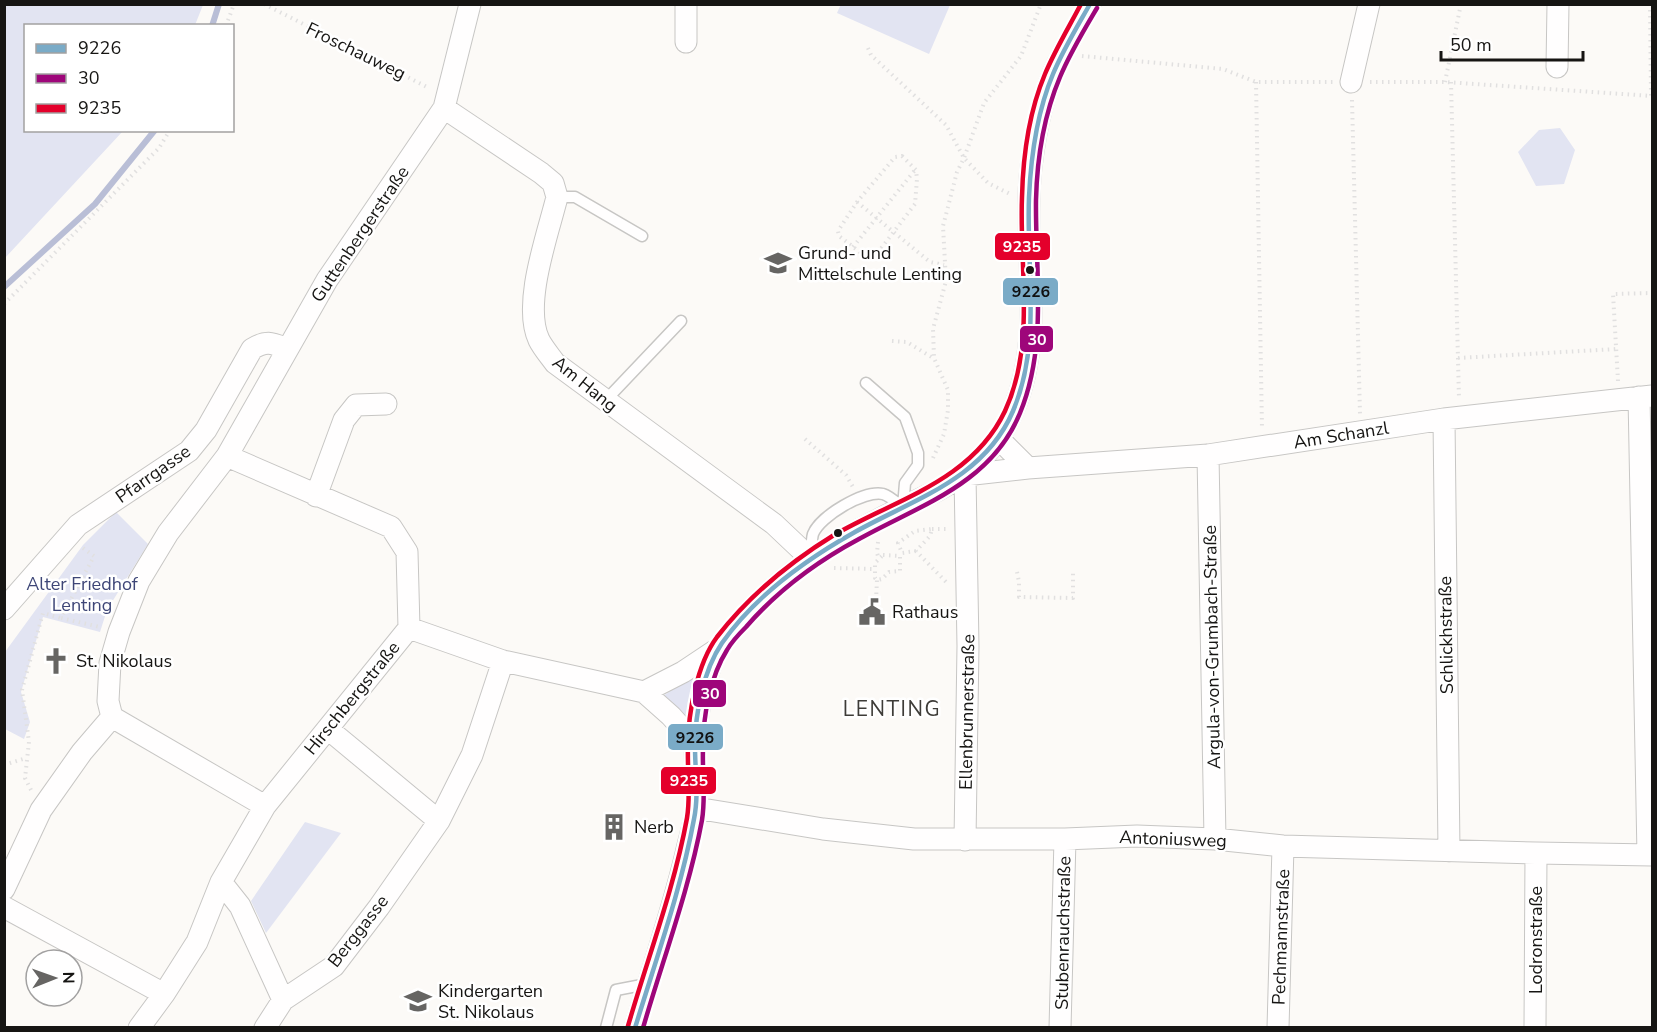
<svg xmlns="http://www.w3.org/2000/svg" width="1657" height="1032" font-family="'Nunito Sans',sans-serif">
	<style>
		.green { fill: #e2e4f2 }
		.lines { fill: none; stroke-linecap: round; stroke-linejoin: round }
		.stream { stroke: #b9bed6; stroke-width: 6 }
		.service-casing { stroke: #c7c6c4; stroke-width: 13 }
		.minor-casing { stroke: #c7c6c4; stroke-width: 23 }
		.path { stroke: #e1e0e0; stroke-width: 4; stroke-dasharray: 1.5 4.5; stroke-linecap: butt }
		.service { stroke: #fffefe; stroke-width: 10 }
		.minor { stroke: #fffefe; stroke-width: 21 }
		.bus-1-casing { stroke: #fff; stroke-width: 9 }
		.bus-2-casing { stroke: #fff; stroke-width: 9 }
		.bus-3-casing { stroke: #fff; stroke-width: 9 }
		.bus-1 { stroke: #7aabc7; stroke-width: 4.5 }
		.bus-2 { stroke: #9e067a; stroke-width: 4.5 }
		.bus-3 { stroke: #e4002b; stroke-width: 4.5 }
		.bus-dot { fill: #161513; stroke: #fff; stroke-width: 2 }
		.labels { text-anchor: middle; stroke-width: 5; stroke-linejoin: round; paint-order: stroke }
		.street-label { font-size: 18px; fill: #161513; stroke: #fff }
		.poi-label { font-size: 18px; fill: #161513; stroke: #fff; text-anchor: start }
		.park-label { font-size: 18px; fill: #3e4677; stroke: #fff }
		.quarter-label { font-size: 21px; letter-spacing: 1.5px; fill: #3e3c38; stroke: #fff }
		.line-badge { stroke: #fff; stroke-width: 2 }
		.badge-label { font-size: 16px; text-anchor: middle; font-weight: bold; fill: #fff }
		.pale-badge-label { font-size: 16px; text-anchor: middle; font-weight: bold; fill: #111 }
	</style>
	<rect width="100%" height="100%" fill="#fcfaf7"/>
	<path class="green" d="M5,4L203,5L195,25L26,26V130L123,131L5,258Z
		M841,4H950V5L929,54L837,13Z
		M1560,128L1575,150L1564,184L1536,186L1518,152L1539,130Z
		M116,512L148,544L107,610L100,632L43,617L21,692L30,722L24,739L5,729V652L83,545Z
		M696,674L686,724L660,698Z
		M305,822L341,833L266,933L251,901Z"/>
	<g class="lines">
		<path class="stream" d="M212,26L219,4
			M4,287L95,204L155,130"/>
		<defs>
			<path id="service" d="M557,197H575L642,236
				M866,383L905,417L918,453V465L905,483L903,507
				M605,401L681,321
				M811,558C812,551 811,541 813,534C820,516 864,490 883,494C890,496 897,503 903,508
				M606,1028L616,990L647,984"/>
			<path id="minor" d="M686,42V4
				M1557,67L1558,4
				M1351,82L1369,4
				M444,108L541,173L553,183L557,197C548,234 522,304 539,340C543,348 550,356 555,363L774,524L811,559
				M1639,397L1648,855
				M1444,419L1449,851
				M999,439L1028,468
				M1208,455L1215,839
				M227,456L391,527L407,552L409,628
				M965,475L1028,468L1208,455L1444,419L1652,396
				M965,475L968,646L965,840
				M316,496L344,420L356,405L386,404
				M4,609L78,525L189,451L206,430L252,349C267,340 272,343 287,349
				M409,628L503,661L644,692L683,672L719,648
				M644,692L671,716L694,742
				M112,717L265,806
				M328,729L439,821
				M696,808L823,829L914,839H1065L1137,836L1215,839L1283,846L1536,853L1652,855
				M221,882L240,906L283,1000
				M4,889L41,810L82,752L112,717L108,701L110,663L119,632L139,581L168,533L227,456L327,280L444,108L470,4
				M4,907L164,994
				M139,1028L164,994L197,942L221,882L265,806L409,628
				M265,1028L283,1000L334,966L379,907L439,821L472,755L503,661
				M635,1028C652,970 672,913 686,854C689,839 695,823 696,807C698,788 695,767 695,747C695,719 705,673 719,648C722,642 729,635 734,629C772,582 822,548 876,521C935,490 984,478 1013,411C1046,334 1022,248 1031,167C1035,132 1042,95 1058,63C1068,43 1079,24 1090,4
				M1060,1028L1065,839
				M1278,1028L1283,846
				M1535,1028L1536,853"/>
		</defs>
		<use href="#service" class="service-casing"/>
		<use href="#minor" class="minor-casing"/>
		<path class="path" d="M264,4L429,88
			M1650,4L1651,96
			M226,26L234,4
			M868,48L871,55L946,125L964,158L988,183L1010,194
			M1082,56L1223,69L1256,82H1333
			M1256,82L1262,429
			M1370,82H1445L1652,96
			M1445,82L1461,4
			M1451,82L1459,399
			M1352,100L1360,414
			M902,156L916,170L917,179L915,204L873,259H869L839,236L838,231L857,202L895,157Z
			M857,202L930,262L944,265
			M853,247L915,170
			M4,304L159,148L170,130
			M892,341L907,342L933,358
			M1458,358L1616,349
			M1618,381L1613,294L1652,293
			M805,439L846,475L853,487
			M933,458L944,434L948,410V390L934,358L933,329L946,281L943,226L957,172L964,158L984,103L1021,56L1041,4
			M932,529H947
			M878,542L877,553L879,559
			M83,548L94,556L61,618L100,627
			M916,551L902,553L898,543L915,531L932,529L930,536L916,551L948,584
			M883,555L900,556V571L889,572L882,579L877,580L875,578V563Z
			M834,568L875,569
			M1017,572L1019,582V597L1073,598V570
			M876,600L877,580
			M4,765L26,758
			M31,790L25,778L29,742L22,690L43,613L61,618"/>
		<use href="#service" class="service"/>
		<use href="#minor" class="minor"/>
		<defs>
			<path id="bus-1" d="M635,1028C656,959 681,890 694,819C699,795 695,771 695,747C695,714 703,671 722,643C755,596 805,560 855,532C914,499 984,479 1013,411C1042,343 1026,268 1029,197C1031,155 1037,112 1053,74C1063,50 1077,27 1090,4"/>
			<path id="bus-2" d="M643,1028C663,959 689,890 702,820C706,796 702,772 703,748C703,716 710,677 727,650C732,641 739,634 746,627C778,590 816,562 859,539C920,505 991,484 1020,413C1048,345 1035,271 1036,200C1037,158 1044,115 1060,77C1070,53 1084,30 1097,8"/>
			<path id="bus-3" d="M628,1026C648,957 674,889 687,818C691,794 687,770 688,746C688,713 697,664 717,637C749,596 790,562 834,535C896,499 972,481 1005,411C1036,344 1019,267 1022,197C1023,155 1029,112 1045,74C1055,50 1069,27 1081,4"/>
		</defs>
		<use href="#bus-1" class="bus-1-casing"/>
		<use href="#bus-2" class="bus-2-casing"/>
		<use href="#bus-3" class="bus-3-casing"/>
		<use href="#bus-1" class="bus-1"/>
		<use href="#bus-2" class="bus-2"/>
		<use href="#bus-3" class="bus-3"/>
	</g>
	<defs>
		<symbol id="school-bare" viewBox="-9 -9 18 18"><path d="M0-5L7-2L0 1L-7-2ZM-4 1L0 2.5L4 1V4Q0 6-4 4Z" fill="#666563" stroke="#fff" stroke-width="2.5" paint-order="stroke"/></symbol>
		<symbol id="civic-bare" viewBox="-9 -9 18 18"><path d="M-.6-6.5H3V-4.5H.6V-3L4-1V1h2V6H-6V1h2V-1L-.6-3ZM-1.2 2.5V6h2.4V2.5Z" fill="#666563" stroke="#fff" stroke-width="2.5" paint-order="stroke"/></symbol>
		<symbol id="church-bare" viewBox="-9 -9 18 18"><path d="M-1.2-6h2.4v3.5h3.3v2.4h-3.3V6h-2.4V-.1h-3.3v-2.4h3.3Z" fill="#666563" stroke="#fff" stroke-width="2.5" paint-order="stroke"/></symbol>
		<symbol id="building-bare" viewBox="-9 -9 18 18"><path d="M-4-6H4V6H1V3H-1V6H-4ZM-2.5-4.3h1.7v1.8h-1.7ZM.8-4.3h1.7v1.8H.8ZM-2.5-1h1.7V.8h-1.7ZM.8-1h1.7V.8H.8Z" fill="#666563" stroke="#fff" stroke-width="2.5" paint-order="stroke"/></symbol>
	</defs>
	<g fill-rule="evenodd">
		<use href="#school-bare" x="759" y="244" width="38" height="38"/>
		<use href="#civic-bare" x="853" y="593" width="38" height="38"/>
		<use href="#church-bare" x="37" y="642" width="38" height="38"/>
		<use href="#building-bare" x="595" y="808" width="38" height="38"/>
		<use href="#school-bare" x="399" y="982" width="38" height="38"/>
	</g>
	<g class="bus-dot">
		<circle cx="1030" cy="270" r="5"/>
		<circle cx="838" cy="533" r="5"/>
	</g>
	<g class="labels">
		<g class="street-label">
			<text transform="translate(356 51) rotate(26)" y="6">Froschauweg</text>
			<text transform="translate(360 234) rotate(-56)" y="6">Guttenbergerstraße</text>
			<text transform="translate(585 384) rotate(39)" y="6">Am Hang</text>
			<text transform="translate(1341 435) rotate(-9)" y="6">Am Schanzl</text>
			<text transform="translate(153 474) rotate(-35)" y="6">Pfarrgasse</text>
			<text transform="translate(1446 635) rotate(-91)" y="6">Schlickhstraße</text>
			<text transform="translate(1212 647) rotate(-91)" y="6">Argula-von-Grumbach-Straße</text>
			<text transform="translate(352 698) rotate(-51)" y="6">Hirschbergstraße</text>
			<text transform="translate(967 712) rotate(-89)" y="6">Ellenbrunnerstraße</text>
			<text transform="translate(1173 839) rotate(2)" y="6">Antoniusweg</text>
			<text transform="translate(358 931) rotate(-52)" y="6">Berggasse</text>
			<text transform="translate(1063 933) rotate(-89)" y="6">Stubenrauchstraße</text>
			<text transform="translate(1281 937) rotate(-88)" y="6">Pechmannstraße</text>
			<text transform="translate(1536 940) rotate(-90)" y="6">Lodronstraße</text>
		</g>
		<g class="poi-label">
			<text x="798" y="259">Grund- und<tspan x="798" dy="21">Mittelschule Lenting</tspan></text>
			<text x="892" y="618">Rathaus</text>
			<text x="76" y="667">St. Nikolaus</text>
			<text x="634" y="833">Nerb</text>
			<text x="438" y="997">Kindergarten<tspan x="438" dy="21">St. Nikolaus</tspan></text>
		</g>
		<g class="park-label">
			<text x="82" y="590">Alter Friedhof<tspan x="82" dy="21">Lenting</tspan></text>
		</g>
		<g class="quarter-label">
			<text x="892" y="716">LENTING</text>
		</g>
	</g>
	<g class="line-badge">
		<rect x="994" y="232" width="57" height="29" rx="6" fill="#e4002b"/>
		<rect x="1002" y="277" width="57" height="29" rx="6" fill="#7aabc7"/>
		<rect x="1019" y="325" width="35" height="28" rx="6" fill="#9e067a"/>
		<rect x="692" y="679" width="35" height="29" rx="6" fill="#9e067a"/>
		<rect x="667" y="723" width="57" height="28" rx="6" fill="#7aabc7"/>
		<rect x="660" y="766" width="57" height="29" rx="6" fill="#e4002b"/>
	</g>
	<g class="badge-label">
		<text x="1022" y="252">9235</text>
		<text x="1037" y="345">30</text>
		<text x="710" y="699">30</text>
		<text x="689" y="786">9235</text>
	</g>
	<g class="pale-badge-label">
		<text x="1031" y="297">9226</text>
		<text x="695" y="743">9226</text>
	</g>
	<rect width="1657" height="1032" fill="none" stroke="#161513" stroke-width="12"/>
	<rect x="24" y="24" width="210" height="108" fill="#ffffff" stroke="#a2a1a1" stroke-width="1.5"/>
	<rect x="36" y="44" width="30" height="9" fill="#7aabc7" stroke="#a2a1a1" stroke-width="1.5"/>
	<text x="78" y="54" font-size="18" fill="#161513">9226</text>
	<rect x="36" y="74" width="30" height="9" fill="#9e067a" stroke="#a2a1a1" stroke-width="1.5"/>
	<text x="78" y="84" font-size="18" fill="#161513">30</text>
	<rect x="36" y="104" width="30" height="9" fill="#e4002b" stroke="#a2a1a1" stroke-width="1.5"/>
	<text x="78" y="114" font-size="18" fill="#161513">9235</text>
	<g transform="translate(54 978) rotate(89)"><circle r="28" fill="#ffffff" stroke="#a2a1a1" stroke-width="1.5"/>
	<path d="M0-4.5L10 22L0 15L-10 22Z" fill="#666563"/>
	<text y="-9" font-size="16" font-weight="bold" text-anchor="middle" fill="#161513">N</text>
	</g>
	<path d="M1441 51v9h142v-9" fill="none" stroke="#161513" stroke-width="3"/>
	<text x="1450" y="51" font-size="18" fill="#161513" stroke="#ffffff" stroke-width="4.5" paint-order="stroke">50 m</text>
</svg>
